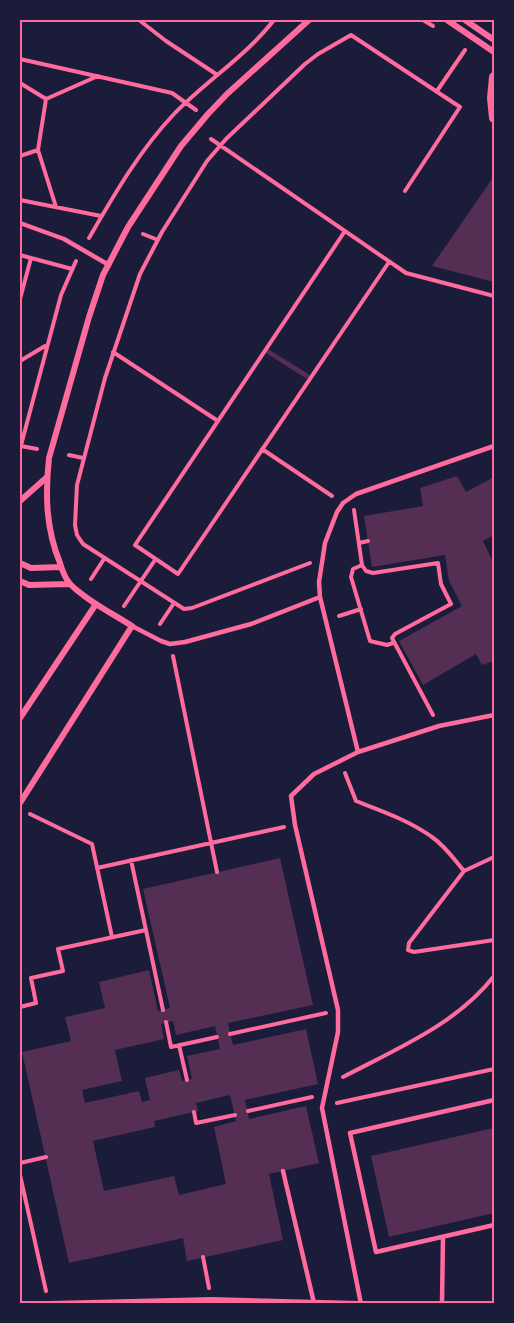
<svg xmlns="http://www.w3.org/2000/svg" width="514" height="1323" font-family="Commissioner,sans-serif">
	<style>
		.building { fill: #542f53; fill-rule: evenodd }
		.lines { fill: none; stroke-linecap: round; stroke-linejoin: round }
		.path { stroke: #ff6b9d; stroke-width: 4 }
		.service { stroke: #ff6b9d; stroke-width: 4.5 }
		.minor { stroke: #ff6b9d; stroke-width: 6 }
		.tertiary { stroke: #ff6b9d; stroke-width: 10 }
		.neatline { fill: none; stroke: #ff6b9d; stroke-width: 2 }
	</style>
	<rect width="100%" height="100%" fill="#1b1b3a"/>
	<path class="building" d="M492,179L494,180V282L432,266Z
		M268,349L310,375L307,379L266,353Z
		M457,476L466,492L494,477V535L483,541L494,564V661L482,665L476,654L423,685L399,641L462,606L449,581L445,555L372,567L364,516L423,506L420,488Z
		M280,858L313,1005L228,1023L233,1045L306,1029L318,1084L245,1100L249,1119L306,1106L319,1163L269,1174L283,1240L187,1261L183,1238L69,1263L22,1052L71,1041L65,1017L105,1008L99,982L149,970L158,1011L170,1008L143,889ZM173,1021L176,1035L215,1026L220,1049L187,1056L192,1079L182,1081L179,1070L145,1078L150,1100L142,1102L139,1091L85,1103L82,1090L122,1081L115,1050L164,1039L161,1024ZM230,1095L236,1121L214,1127L226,1184L179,1195L174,1176L104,1191L93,1141L155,1127L154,1121L198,1111L196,1103Z
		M494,1128V1213L389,1237L371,1156Z"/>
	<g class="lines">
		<path class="path" d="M139,20L166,41L216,74
			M423,20L433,26
			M20,59L172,93L196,110
			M20,83L46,99L38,150L20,156
			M437,91L465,50
			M46,99L98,76
			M211,139L406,273L494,296
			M38,150L56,207
			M20,200L101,216
			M345,231L135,545L178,574L389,262
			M143,234L158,240
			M89,238C114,195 139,151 174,114C206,81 246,56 274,20
			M20,255L72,269
			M20,299L31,258
			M113,352L218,421
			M20,361L45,346
			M21,446L37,449
			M20,449L61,295L76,261
			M262,449L332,496
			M69,455L83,458
			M354,510L362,565L366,571L373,573L438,563L441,584L451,604L395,634L392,638L433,715
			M359,543L368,541
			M310,563L192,608L184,609L83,544L77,535L75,525L77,485L105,378L140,274L162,232L207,161L226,139L305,64L318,54L351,35L460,107L405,191
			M362,565L353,569L351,577L370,641L387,645L393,643
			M91,579L104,559
			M124,606L155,560
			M339,616L361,609
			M160,624L174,603
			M173,656L217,872
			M345,773L356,801C382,811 410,821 432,837C445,846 454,859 464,871
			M30,814L92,844L112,937
			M494,857L464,871L409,943L408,950L414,952L494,940
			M131,860L163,1010
			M97,868L284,827
			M20,1007L36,1003L31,978L63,971L58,949L146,930
			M166,1022L171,1047L217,1037
			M230,1034L326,1013
			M179,1045L187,1080
			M343,1077C396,1049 457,1024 494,976
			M337,1103L494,1069
			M248,1111L312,1097
			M194,1112L196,1123L235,1115
			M20,1163L46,1157
			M20,1175L46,1291
			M203,1257L209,1288"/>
		<path class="service" d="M20,223L64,239L109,265
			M132,626L161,641L170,644L185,642L251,624L320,597
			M358,752L320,597L319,582L325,543L337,512L343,503L356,494L494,446
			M494,1100L350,1133L376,1252L494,1225
			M283,1171L314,1303
			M361,1304L322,1108L338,1032V1010L295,825L291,796L314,774L358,752L439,726L494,715
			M442,1304L443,1237"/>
		<path class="minor" d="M447,20L494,52
			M465,20L494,40
			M20,501L47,477
			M20,563L31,568L61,567
			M20,581L29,585L70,584
			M20,718L96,604
			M20,803L132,626C112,613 87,601 70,584C65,578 62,570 60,563C46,529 45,495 49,458L89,317L103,275L128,227L181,146L208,114L227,94L309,20
			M49,1304L212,1300L360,1304"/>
		<path class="tertiary" d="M494,77L492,98L494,118"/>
	</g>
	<rect width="514" height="1323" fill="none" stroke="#1b1b3a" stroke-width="42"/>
	<rect x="21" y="21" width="472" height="1281" class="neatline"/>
</svg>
